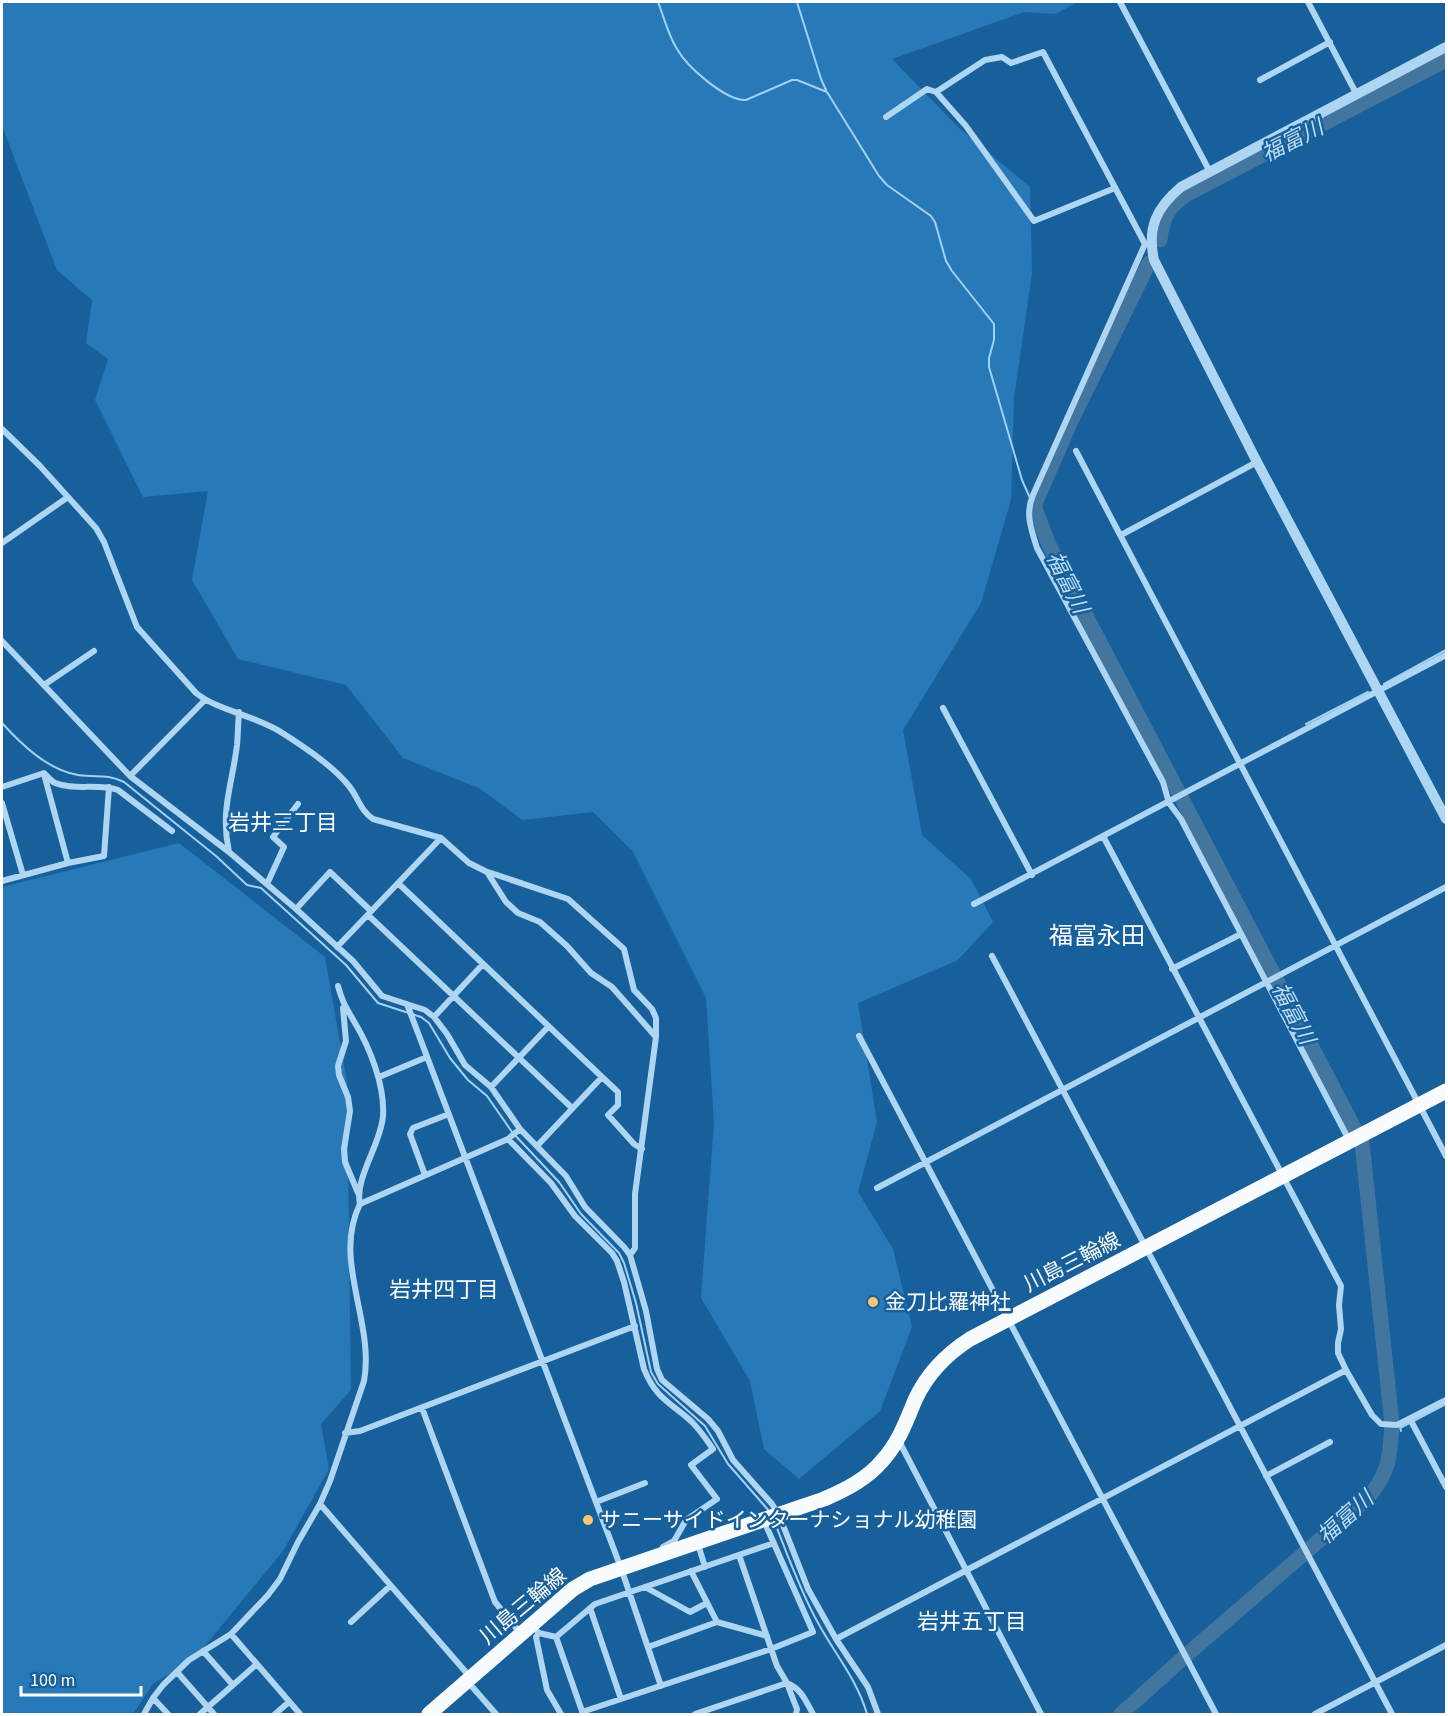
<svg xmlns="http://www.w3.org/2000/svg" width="1448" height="1716" font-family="'Source Sans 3','Noto Sans JP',sans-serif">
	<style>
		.green { fill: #2879b8 }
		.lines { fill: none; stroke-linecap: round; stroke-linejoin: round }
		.stream { stroke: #a1d1f4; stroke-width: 2 }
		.river { stroke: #43769f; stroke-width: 15 }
		.minor { stroke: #aed5f2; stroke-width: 6 }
		.tertiary { stroke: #aed5f2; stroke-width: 10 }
		.primary { stroke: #f9fcff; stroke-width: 15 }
		.poi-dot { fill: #ffc56f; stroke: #18609b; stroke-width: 2 }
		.labels { text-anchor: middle; stroke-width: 5; stroke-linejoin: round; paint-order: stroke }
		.street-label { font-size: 21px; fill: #fff; stroke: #18609b }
		.poi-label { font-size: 21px; fill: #fff; stroke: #18609b; text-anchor: start }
		.water-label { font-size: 22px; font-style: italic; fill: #bbdef8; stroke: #18609b }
		.neighbourhood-label { font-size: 22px; fill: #fff; stroke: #18609b }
		.quarter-label { font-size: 24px; fill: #fff; stroke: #18609b }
	</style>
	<rect width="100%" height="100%" fill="#18609b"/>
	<path class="green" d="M2,2H1077L1056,14L1024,12L892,59L959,128L1030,187L1032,273L1014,398L1011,500L981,603L903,730L922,835L971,879L993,922L958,960L858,1003L877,1122L858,1192L893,1249L912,1327L880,1411L799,1479L764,1449L750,1381L701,1298L714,1122L706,998L633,852L593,812L522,820L479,788L403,758L346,685L238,659L192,580L208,491L143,497L95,400L108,359L86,343L92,300L57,270L2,126Z
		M179,843L325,957L347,1082L351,1390L321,1424L329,1469L283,1551L195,1658L153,1684L133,1714H2V887Z"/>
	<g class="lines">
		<path class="stream" d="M658,2C664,17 668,35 677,49C687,67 726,101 746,100L792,80H797L827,92L879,176L887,185L931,216L935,222L946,261L952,271L994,324V340L989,358V367L1022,480L1030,498
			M797,2L821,79L826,90
			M1384,684L1446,650
			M2,723C22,745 48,770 78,775C98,778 105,773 124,782L216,856L247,885L261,888L346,965L378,1003L421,1017L429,1023L450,1058L468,1080L487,1096L512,1132L559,1182L581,1214L619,1253L624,1263L636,1303L651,1372L658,1384L705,1426L728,1464L770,1512
			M1306,724L1368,692
			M1392,1431L1395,1432
			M1401,1431L1400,1428L1446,1404
			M775,1523C788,1556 800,1590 817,1621C834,1653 857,1679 867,1714"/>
		<path class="river" d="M1160,240C1162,217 1170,205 1189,193L1446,60
			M1121,1714L1183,1658L1366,1500C1389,1474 1390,1458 1392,1424L1362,1143L1049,545L1034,506L1071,421L1149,263"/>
		<path class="minor" d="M1120,2L1210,172
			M1308,2L1357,95
			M1260,80L1330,42
			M936,92L966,126L1034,221L1115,188
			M886,117L927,89L936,92L985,60L1002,57L1011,63L1043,52L1145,244
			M1151,245L1145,244L1033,495C1025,514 1031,529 1037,548L1163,782L1169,803L1181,819L1349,1140
			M2,429L40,466L96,528L104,542L137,627L196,693C220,712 256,715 284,734C305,748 332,765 349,786C358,797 360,810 373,819L441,838L469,863L487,872L506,902L518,913L540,922L567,946L591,973L612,987L656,1037L635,1194V1248L630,1255
			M1076,451L1446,1156
			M1121,535L1257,462
			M2,543L68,497
			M2,641L130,776L229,852L296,909L353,961L382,996L425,1010L434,1017L447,1034L465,1065L491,1087L520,1129L566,1176L585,1207L624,1247L630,1255L646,1311L657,1369L662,1380L708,1419L718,1431L733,1460L772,1504L779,1515L808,1589L836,1639L868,1687L878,1714
			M44,685L94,651
			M943,708L1032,875
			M44,774L68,863
			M130,776L205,700
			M2,787L44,773C47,776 51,781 55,783C75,791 98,783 118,790L172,831
			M2,803L23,875
			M1103,836L1341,1286L1339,1305L1341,1329L1338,1343V1353L1346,1370L1372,1415L1381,1424L1397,1425L1446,1400
			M229,852C220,810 232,786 237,745C238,734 238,723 239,712
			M488,872L568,899L624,949L634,990L652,1009L656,1018V1037
			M2,881L68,863L104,856L109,787
			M398,883L602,1077L537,1146
			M267,884L284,847L273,837L298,804
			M974,904L1446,655
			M296,909L330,872L371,911
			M368,915L572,1108
			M337,947L441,838
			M992,956L1392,1714
			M1172,969L1241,934
			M338,986C343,1004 346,1007 355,1023C370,1048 385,1086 383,1116C381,1144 354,1179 360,1204
			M407,1004L621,1568L661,1686
			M343,1008L346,1041L338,1066L339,1075L348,1097L350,1111L344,1149L345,1162L358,1193
			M434,1017L483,964
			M859,1036L1216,1714
			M379,1077L427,1057
			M602,1077L618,1092V1105L608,1115L634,1144L642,1149
			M491,1087L548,1027
			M508,1139L551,1183L575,1216L612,1253L617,1261L624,1282L644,1369C656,1399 670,1402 692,1422C700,1430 706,1439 713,1449L691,1465L717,1499L686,1520L674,1541L663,1547
			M425,1175L410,1134L413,1128L449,1114
			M877,1188L1446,887
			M422,1408L495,1602L521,1634
			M1410,1419L1446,1487
			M345,1433L360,1431L635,1326
			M899,1441L1041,1714
			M1266,1476L1330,1442
			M596,1502L645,1483
			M320,1504L471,1678
			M698,1544L705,1567
			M739,1555L777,1666L787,1683L793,1699L797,1709L796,1714
			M691,1571L717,1622L767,1636
			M645,1587L690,1612L707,1603
			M590,1608L621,1699
			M351,1622L390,1586
			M532,1626L539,1633L556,1637L583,1714
			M539,1633L536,1637L547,1690L561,1714
			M231,1634L300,1714
			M556,1637L595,1604L774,1543
			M836,1639L1346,1370
			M648,1647L717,1622
			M203,1651L233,1685
			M177,1672L214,1714
			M468,1682L496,1714
			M153,1698L168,1714
			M582,1712L771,1649L813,1632L764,1521
			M144,1714L153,1698L163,1685L189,1660L231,1634L268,1595L280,1579L298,1542L320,1504L330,1481L364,1381C375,1322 332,1260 360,1204L508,1139L520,1129
			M200,1714L257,1664
			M275,1714L289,1702
			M695,1714L787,1683C802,1689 806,1702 813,1714
			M1315,1714L1446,1645"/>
		<path class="tertiary" d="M1446,47L1181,187C1156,208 1147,228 1154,260L1257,462L1446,819"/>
		<path class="primary" d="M429,1714L573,1589L590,1579L824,1499C845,1490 867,1479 882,1461C898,1444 906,1422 915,1400C927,1374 945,1355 970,1339L1446,1091"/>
	</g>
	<g class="poi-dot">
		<circle cx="873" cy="1302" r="6"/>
		<circle cx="588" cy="1520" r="6"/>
	</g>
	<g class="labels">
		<g class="street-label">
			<text transform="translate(1072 1262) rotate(-27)" y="7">川島三輪線</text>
			<text transform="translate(523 1606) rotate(-40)" y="7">川島三輪線</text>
		</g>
		<g class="poi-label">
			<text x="885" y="1309">金刀比羅神社</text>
			<text x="600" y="1527">サニーサイドインターナショナル幼稚園</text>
		</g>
		<g class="water-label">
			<text transform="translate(1292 140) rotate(-27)" y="8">福富川</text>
			<text transform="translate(1068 582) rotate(63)" y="8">福富川</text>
			<text transform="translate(1294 1013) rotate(62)" y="8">福富川</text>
			<text transform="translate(1345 1517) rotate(-42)" y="8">福富川</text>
		</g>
		<g class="neighbourhood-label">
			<text x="283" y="830">岩井三丁目</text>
			<text x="444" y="1297">岩井四丁目</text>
			<text x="972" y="1629">岩井五丁目</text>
		</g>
		<g class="quarter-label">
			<text x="1097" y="944">福富永田</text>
		</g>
	</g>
	<rect width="1448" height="1716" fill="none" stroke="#ffffff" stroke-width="6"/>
	<path d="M21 1686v9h120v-9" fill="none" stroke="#ffffff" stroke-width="3"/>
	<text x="30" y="1686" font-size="18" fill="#ffffff" stroke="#18609b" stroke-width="4.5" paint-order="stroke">100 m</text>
</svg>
